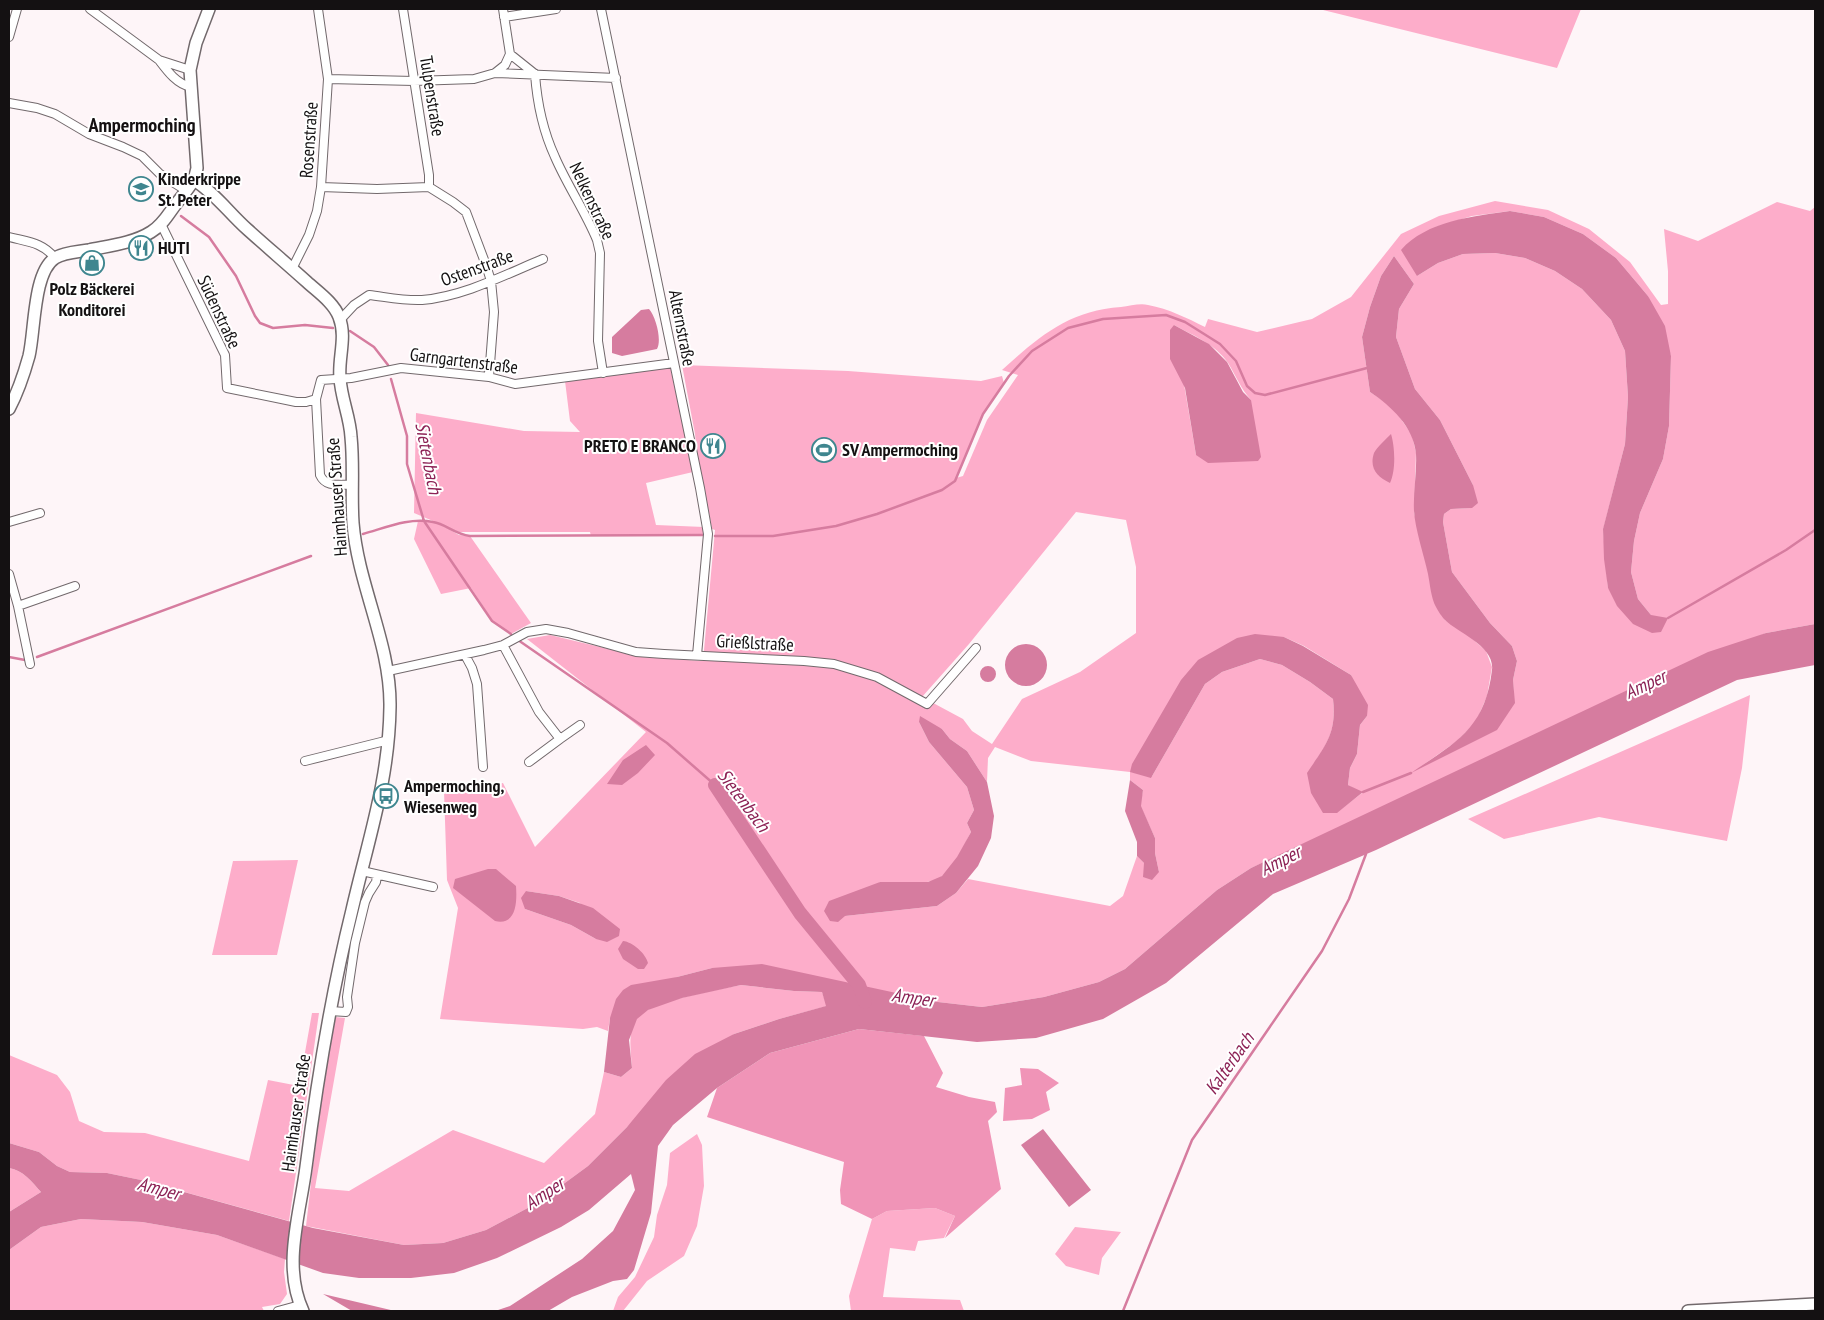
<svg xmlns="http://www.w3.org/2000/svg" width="1824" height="1320" font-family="'PT Sans Narrow',sans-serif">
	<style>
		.green { fill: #fdadca; fill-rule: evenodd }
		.forest { fill: #f094b7 }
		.water { fill: #d67c9f }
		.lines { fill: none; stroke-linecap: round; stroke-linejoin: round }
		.stream { stroke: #d67c9f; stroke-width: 2.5 }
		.river { stroke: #d67c9f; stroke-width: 14 }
		.street-casing { stroke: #72696c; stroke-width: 10 }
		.secondary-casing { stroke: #72696c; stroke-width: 14 }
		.street { stroke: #fff; stroke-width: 8 }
		.secondary { stroke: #fff; stroke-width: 11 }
		.labels { text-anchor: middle; stroke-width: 4; stroke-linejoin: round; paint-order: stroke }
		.street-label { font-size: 18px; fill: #141112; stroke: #fff }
		.poi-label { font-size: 18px; font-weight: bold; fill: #141112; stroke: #fff; text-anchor: start }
		.water-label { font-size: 19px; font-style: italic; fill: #8c2255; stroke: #fff }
		.quarter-label { font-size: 20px; font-weight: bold; fill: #141112; stroke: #fff }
	</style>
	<rect width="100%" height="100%" fill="#fef5f8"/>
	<path class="green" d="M1319,9H1581L1557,68Z
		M1495,201L1548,210L1589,229L1630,262L1661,305L1668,304V271L1664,229L1698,241L1777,202L1810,211L1815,207V624L1766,633L1251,868L1217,890L1125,969L1099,982L1044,997L982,1007L938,1002L712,968L677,977L610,1018L608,1031L597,1027L583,1029L440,1019L458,908L447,880L444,791L503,783L535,847L646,732L527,639L550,635L642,657L703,661L715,530L712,529L702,476L698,462L695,434L682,365L848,371L981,381L1002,376L1004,383L983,414L956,478L963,476L987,420L1018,375L1002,370C1040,336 1068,311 1121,307C1130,306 1140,303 1148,305C1169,309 1187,318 1205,327L1208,319L1257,332L1312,319L1351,297L1401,234L1439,216ZM1510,211L1544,217L1583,234L1616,258L1648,296L1671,356L1669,426L1663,459L1640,513L1634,541L1631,572L1638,599L1651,615L1608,588L1603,530L1625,444L1628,397L1625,351L1611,320L1582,289L1555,271L1525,258L1495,253L1463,254L1438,263L1417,276L1436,227L1472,216ZM1394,256L1414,284L1399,309L1396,337L1415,389L1440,420L1473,485L1471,508L1451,509L1444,514L1443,522L1452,572L1490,623L1512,646L1517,661L1513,680L1514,703L1416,770L1457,741L1476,722L1487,696L1492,667L1486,651L1466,633L1445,620L1414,513L1416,453L1412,435L1396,412L1385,402L1370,392L1362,337L1370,307L1381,276ZM1174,325C1194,336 1215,344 1228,363C1236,376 1241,389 1251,400L1196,455ZM1076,512L1126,520L1136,567V633L1080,672L1022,699L992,744L972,731L963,719L922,697L969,644ZM1284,637L1304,646L1351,675L1367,716L1360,725L1357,754L1350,768L1348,785L1362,793L1336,813L1308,773C1325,746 1337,734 1333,699L1310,682L1282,665L1260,659L1222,672L1205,684L1151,778L1198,661ZM919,722L942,729L950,739L967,751L987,782L988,758L995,747L1031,761L1130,772V780L1143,790L1140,805L1155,838V853L1159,872L1144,863L1137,856L1123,896L1110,906L968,879L956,893L937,906L845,916L880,882C898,882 925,887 941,877C954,868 964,845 971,832L967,823L974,810L967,787L929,742ZM526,891L559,896L580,903L596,939L571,925L525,909Z
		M670,366L693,472L646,483L656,525L704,527L703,535L591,536L590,532H459L440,524L459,535L470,536L531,623L511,634L493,621L471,588L441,594L414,539L418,521H433L414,513L416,413L524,431L580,432L570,421L565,381Z
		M1750,695L1742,768L1727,841L1599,817L1504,839L1468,819Z
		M298,860L277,955H212L233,861Z
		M741,985L794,991L822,992L827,1006L779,1019L734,1034L627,1127L588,1166L539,1202L486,1230L443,1243L404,1245L306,1226L319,1114L335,1017L345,1018L315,1188L349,1191L453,1130L544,1163L595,1114L604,1072L621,1077L632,1068C631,1052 627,1032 637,1018C652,1000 718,990 741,985Z
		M312,1013H319L289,1221L141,1180L107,1173L70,1172L57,1166L39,1152L9,1143V1055L57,1075L70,1092L79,1121L104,1132L145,1133L249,1161L268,1080L299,1086Z
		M697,1134L702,1145L704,1186L697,1226L684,1256L647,1281L623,1311H613L618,1297L635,1277L654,1237L657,1215L667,1185L670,1153Z
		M9,1168C23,1170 32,1182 41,1192L9,1212Z
		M935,1208L955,1216L944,1238L918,1241L915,1251L890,1248L883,1297L960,1300L964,1311H851L849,1296L872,1219L887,1211Z
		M81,1219L142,1222L217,1235L285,1259L284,1272L287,1294L280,1304L262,1307L264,1311H9V1250L41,1227Z
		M1075,1227L1121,1232L1102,1258L1099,1275L1066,1266L1055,1254Z"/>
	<path class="forest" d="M859,1029L924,1036L943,1073L936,1087L969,1097L995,1102L997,1112L988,1121L1001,1189L945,1238L955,1216L935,1208L887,1211L872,1219L841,1204L840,1190L844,1162L707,1117L717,1088L770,1053Z
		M1020,1068L1038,1069L1059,1083L1046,1092L1050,1110L1032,1119L1003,1121L1005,1088L1022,1085Z"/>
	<path class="water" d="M1510,211L1544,217L1583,234L1616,258L1648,296L1665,326L1671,356L1669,426L1663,459L1640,513L1634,541L1631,572L1638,599L1651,615L1668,618L1661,632L1652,633L1633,624L1617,606L1608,588L1604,559L1603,529L1625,444L1628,397L1625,351L1611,320L1582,289L1555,271L1525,258L1495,253L1463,254L1438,263L1417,276L1401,250C1426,221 1474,216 1510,211Z
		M1394,256L1414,284L1399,309L1396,337L1415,389L1440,420L1473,485L1478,503L1472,508L1451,509L1444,514L1443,522L1452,572L1490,623L1512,646L1517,661L1513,680L1515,703L1497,730L1411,773C1456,742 1485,729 1492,670C1495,646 1458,633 1445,620C1442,617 1438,611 1436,607C1431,598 1430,584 1428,574C1424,555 1415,529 1414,511C1413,492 1417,473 1416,454C1414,427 1391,406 1370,392L1362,337L1370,307L1381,276Z
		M649,309C656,317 662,340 657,349L622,356L612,353V337L641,310Z
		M1174,325L1209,344L1227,362L1243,392L1251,400L1261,457L1258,461L1208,463L1196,455L1185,388L1170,359V330Z
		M1391,434C1395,447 1396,470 1390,483C1377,477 1369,468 1374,453C1377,447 1386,439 1391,434Z
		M1815,624V665L1737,680L1376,850L1273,894L1166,983L1103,1019L1036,1038L977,1042L859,1029L770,1053L717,1088L673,1125L658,1146L651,1213L634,1270L627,1279L613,1281L572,1297L548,1311H495L510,1306L582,1259L613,1231L635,1190L631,1174L589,1210L561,1227L497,1258L454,1273L411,1278H359L323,1273L217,1235L142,1222L81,1219L41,1227L9,1250V1212L41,1192C32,1182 23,1170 9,1168V1143L39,1152L57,1166L70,1172L107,1173L141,1180L313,1228L404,1245L443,1243L486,1230L539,1202L588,1166L627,1127L666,1080L695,1054L734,1034L779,1019L826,1006L822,992L794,991L741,985L682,998L648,1010L637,1019L629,1040L632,1068L621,1077L604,1072L610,1018L616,999L623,990L631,985L677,977L712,968L762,964L938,1002L982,1007L1044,997L1099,982L1125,969L1217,890L1251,868L1708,652L1766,633Z
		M1255,634L1284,637L1303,646L1351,675L1368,705L1367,716L1360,725L1357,754L1350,768L1348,785L1363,792L1337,813H1323L1311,793L1307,773C1325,746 1337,734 1333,699L1310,682L1282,665L1260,659L1222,672L1205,684L1151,778L1130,772L1132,764L1181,680L1198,660L1237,638Z
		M1005 665a21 21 0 1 1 42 0a21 21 0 1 1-42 0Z
		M980 674a8 8 0 1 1 16 0a8 8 0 1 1-16 0Z
		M920,716L942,729L950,739L967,751L987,782L994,816L991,838L978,866L956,893L937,906L845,916L838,922L830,921L824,911L829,901L880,882H928L942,876L957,857L971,832L967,823L974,810L967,787L929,742L919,722Z
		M646,745L655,755L638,773L622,785L607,784L623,760Z
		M1130,780L1143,790L1141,806L1155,838V853L1159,872L1152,880L1143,877L1144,863L1137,856V842L1125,811Z
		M488,869H496L516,886C517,901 517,926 495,921L453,888L455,879Z
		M526,891L559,896L593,908L620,929L619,936L607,942L596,939L571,925L525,909L521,898Z
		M623,941C633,942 646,954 648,963L644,969H638L623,959L618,949Z
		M1043,1129L1091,1190L1069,1207L1021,1145Z
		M323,1294L395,1311H352Z"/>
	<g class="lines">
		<path class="stream" d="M181,216L209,237L236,276L255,316L260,323L273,328L305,325L333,328
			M350,331L374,347L388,365
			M391,379L407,436V464L424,521L492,621L511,634
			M363,534C385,528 409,517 433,522C446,524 454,534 470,536L703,535
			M715,536H773L836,526L877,514L942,490L955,481L983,414L1009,376L1032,351L1068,328L1103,319L1166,315L1185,322L1220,344L1236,361L1247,386L1255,393L1265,395L1367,368
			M1668,618L1786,550L1815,530
			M518,640L667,743L715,785
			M9,657L25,660
			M37,657L311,556
			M1363,792L1411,773
			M1123,1311L1192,1140L1322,951L1349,899L1366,854"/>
		<path class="river" d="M715,785L800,913L859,985L865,1002"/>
		<defs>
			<path id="street" d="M90,9L159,60L190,70
				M403,9L429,175V187
				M601,9L700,488L708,534L697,655
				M504,17L556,9
				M9,37L17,9
				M510,54L535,74C537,102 543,131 555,157C567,185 585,211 597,240L600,253L598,341L603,373
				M159,60C168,72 177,84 191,87
				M495,73L616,78
				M328,79L414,81L474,79L495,73L505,65L510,54L503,9
				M9,103L37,108L55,114L89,134L123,147L142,156L160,174L187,191
				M321,187L377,189L429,187L453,202L466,212L486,265L491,281L494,312L489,377
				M161,224L225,355L227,388L296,402H306L316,399
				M9,237C28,242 42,242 55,258
				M292,269L309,235L317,211L321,187L328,79L318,9
				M340,320L354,305L369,295C386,297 405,301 422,300C465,296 504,275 543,259
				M352,485C340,484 326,488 320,475L316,399L321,380L351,378L401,368L489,377L515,384L674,363
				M9,522L40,513
				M9,574L18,606L30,664
				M18,606L75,586
				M503,645L539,712L560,739L529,762
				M465,655L472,668L477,684L483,767
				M388,671L484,650L503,645L527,632L546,629L568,633L636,652L664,654L804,661L834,664L877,677L927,704L976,648
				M560,739L580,725
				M305,761L385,741L389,742
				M362,871L433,887
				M330,1011L346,1012L348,1007L347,997L355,943L365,902L369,893L376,882L377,875
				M278,1311L300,1305"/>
			<path id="secondary" d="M194,180C215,193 229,213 247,229C267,247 287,264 307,282C318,292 334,303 339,317C347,337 338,358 340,378C341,398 350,417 351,437C354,466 351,494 353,523C358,586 391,644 390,707C389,781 368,840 352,910C331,995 317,1081 306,1167C300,1214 282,1266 303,1311
				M9,409C18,392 24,374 29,356C35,331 33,272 55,258C65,252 78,252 89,250C108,246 134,243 151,232C162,226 169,213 176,204C185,192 195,183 197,168L190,70L196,43L209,9
				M1688,1311L1815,1304"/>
		</defs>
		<use href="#street" class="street-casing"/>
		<use href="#secondary" class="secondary-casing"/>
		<use href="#street" class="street"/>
		<use href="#secondary" class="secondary"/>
	</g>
	<defs>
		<symbol id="school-ring" viewBox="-11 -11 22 22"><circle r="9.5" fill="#fff" stroke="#3f868f" stroke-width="1.5"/><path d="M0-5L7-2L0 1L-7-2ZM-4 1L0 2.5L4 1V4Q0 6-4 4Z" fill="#3f868f"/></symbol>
		<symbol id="restaurant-ring" viewBox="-11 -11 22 22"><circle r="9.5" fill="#fff" stroke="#3f868f" stroke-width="1.5"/><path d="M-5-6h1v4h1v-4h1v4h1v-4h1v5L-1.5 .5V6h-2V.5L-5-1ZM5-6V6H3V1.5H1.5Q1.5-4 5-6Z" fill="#3f868f"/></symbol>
		<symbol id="shop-ring" viewBox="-11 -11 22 22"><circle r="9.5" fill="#fff" stroke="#3f868f" stroke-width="1.5"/><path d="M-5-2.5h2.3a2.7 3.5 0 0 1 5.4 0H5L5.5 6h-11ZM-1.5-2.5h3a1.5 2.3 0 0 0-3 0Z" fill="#3f868f"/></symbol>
		<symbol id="stadium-ring" viewBox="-11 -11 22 22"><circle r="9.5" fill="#fff" stroke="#3f868f" stroke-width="1.5"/><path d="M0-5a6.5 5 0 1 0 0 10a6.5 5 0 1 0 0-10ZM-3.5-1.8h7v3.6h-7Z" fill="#3f868f"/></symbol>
		<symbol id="bus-ring" viewBox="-11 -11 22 22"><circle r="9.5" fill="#fff" stroke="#3f868f" stroke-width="1.5"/><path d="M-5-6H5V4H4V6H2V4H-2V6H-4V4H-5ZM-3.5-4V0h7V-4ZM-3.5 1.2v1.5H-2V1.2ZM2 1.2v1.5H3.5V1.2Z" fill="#3f868f"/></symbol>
	</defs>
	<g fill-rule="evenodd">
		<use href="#school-ring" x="127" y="175" width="28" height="28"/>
		<use href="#restaurant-ring" x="127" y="234" width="28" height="28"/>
		<use href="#shop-ring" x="78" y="249" width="28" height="28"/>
		<use href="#restaurant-ring" x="699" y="432" width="28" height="28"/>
		<use href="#stadium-ring" x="810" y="436" width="28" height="28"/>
		<use href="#bus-ring" x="372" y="782" width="28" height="28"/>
	</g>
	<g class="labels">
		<g class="street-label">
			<text transform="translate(432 96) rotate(81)" y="6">Tulpenstraße</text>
			<text transform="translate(309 140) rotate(-86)" y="6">Rosenstraße</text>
			<text transform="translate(592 201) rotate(65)" y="6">Nelkenstraße</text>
			<text transform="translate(477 268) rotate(-20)" y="6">Ostenstraße</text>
			<text transform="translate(219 312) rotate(65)" y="6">Südenstraße</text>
			<text transform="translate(682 328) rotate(79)" y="6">Alternstraße</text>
			<text transform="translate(464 361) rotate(7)" y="6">Garngartenstraße</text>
			<text transform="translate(337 497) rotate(-94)" y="6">Haimhauser Straße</text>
			<text transform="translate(755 643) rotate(3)" y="6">Grießlstraße</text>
			<text transform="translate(296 1113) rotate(-82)" y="6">Haimhauser Straße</text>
		</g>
		<g class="poi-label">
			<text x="158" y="185">Kinderkrippe<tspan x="158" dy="21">St. Peter</tspan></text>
			<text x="158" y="254">HUTI</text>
			<text x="92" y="295" text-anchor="middle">Polz Bäckerei<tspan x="92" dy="21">Konditorei</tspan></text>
			<text x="696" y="452" text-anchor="end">PRETO E BRANCO</text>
			<text x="842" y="456">SV Ampermoching</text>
			<text x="404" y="792">Ampermoching,<tspan x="404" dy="21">Wiesenweg</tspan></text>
		</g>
		<g class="water-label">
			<text transform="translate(429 458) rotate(79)" y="7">Sietenbach</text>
			<text transform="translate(1645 684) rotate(-25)" y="7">Amper</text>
			<text transform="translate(744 800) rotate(53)" y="7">Sietenbach</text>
			<text transform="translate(1280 860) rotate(-27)" y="7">Amper</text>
			<text transform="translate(913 997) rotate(8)" y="7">Amper</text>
			<text transform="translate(1229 1063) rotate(-55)" y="7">Kalterbach</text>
			<text transform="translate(159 1188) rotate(15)" y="7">Amper</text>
			<text transform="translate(544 1193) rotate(-33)" y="7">Amper</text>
		</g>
		<g class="quarter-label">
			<text x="142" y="132">Ampermoching</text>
		</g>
	</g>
	<rect width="1824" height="1320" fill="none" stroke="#141112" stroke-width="20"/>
</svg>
